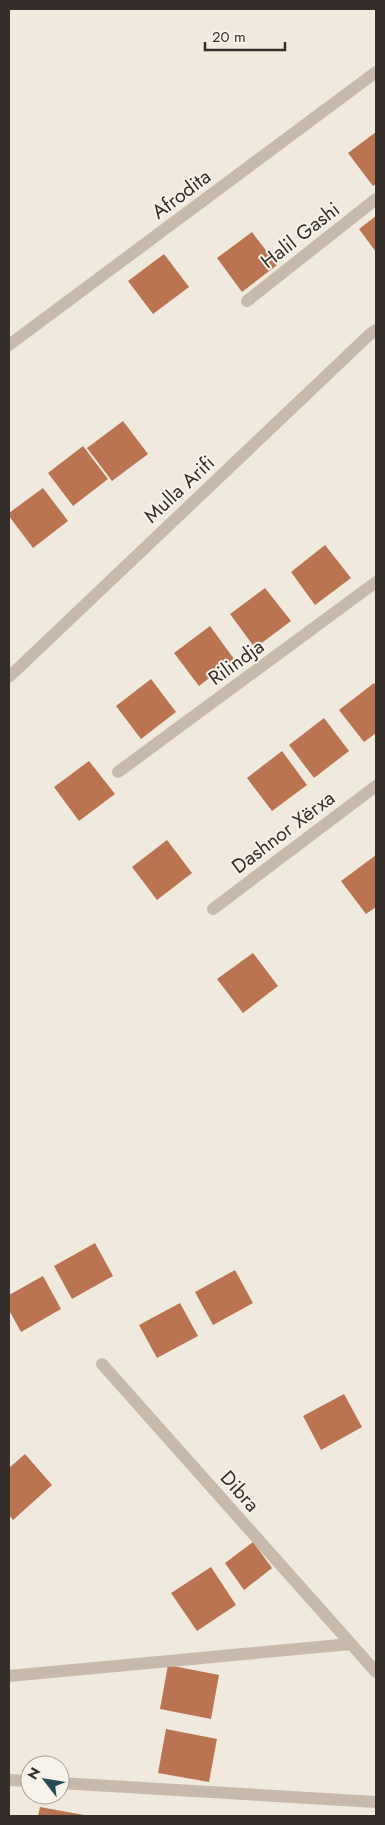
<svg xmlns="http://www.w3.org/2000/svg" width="385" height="1825" font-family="Jost,sans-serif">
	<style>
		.building { fill: #ba7452 }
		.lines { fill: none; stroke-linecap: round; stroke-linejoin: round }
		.minor { stroke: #c7baab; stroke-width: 12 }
		.labels { text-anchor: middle; stroke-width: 4; stroke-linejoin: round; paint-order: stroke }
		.street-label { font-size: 20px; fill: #352e2a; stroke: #f8f3ea }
	</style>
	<rect width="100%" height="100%" fill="#f0e9de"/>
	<path class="building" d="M376,132V184L373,186L348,153Z
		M376,216V252L359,229Z
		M252,232L277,265L242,292L217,258Z
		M164,254L189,287L153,314L128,281Z
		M123,421L148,454L112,481L87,448Z
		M83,446L108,479L73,506L48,473Z
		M43,488L68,521L33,548L9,516V513Z
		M325,545L351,578L315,605L291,572Z
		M265,588L291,621L255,648L230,614Z
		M210,626L234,659L199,686L174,653Z
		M151,679L176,712L141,739L116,706Z
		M374,683L376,686V733L364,742L339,710Z
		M324,718L349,751L314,778L289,745Z
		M282,751L307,785L272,811L247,778Z
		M89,761L115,794L79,821L54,787Z
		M167,840L192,873L157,900L132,867Z
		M376,855V907L366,914L341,881Z
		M253,953L278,986L243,1013L217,979Z
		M95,1243L113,1276L72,1299L54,1266Z
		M235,1270L253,1303L213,1325L195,1292Z
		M43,1276L61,1309L21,1332L9,1310V1295Z
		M180,1303L198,1336L157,1358L139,1325Z
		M344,1394L362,1427L321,1450L303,1416Z
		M25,1454L52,1485L13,1520L9,1515V1468Z
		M253,1542L272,1568L244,1590L225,1563Z
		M211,1567L236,1605L197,1631L171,1593Z
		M168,1665L219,1675L211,1719L160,1709Z
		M166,1729L217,1739L209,1782L158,1773Z
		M40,1807L84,1815V1816H38Z"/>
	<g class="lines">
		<path class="minor" d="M247,301L376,199
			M9,345L376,72
			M9,677L369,335L376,330
			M118,772L376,582
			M213,909L376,786
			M102,1364L376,1672
			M9,1676L351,1644
			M9,1780L30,1781
			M60,1783L376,1802"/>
	</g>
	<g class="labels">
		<g class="street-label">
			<text transform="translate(181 194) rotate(-37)" y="7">Afrodita</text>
			<text transform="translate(300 235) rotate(-38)" y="7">Halil Gashi</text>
			<text transform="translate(179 489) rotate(-43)" y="7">Mulla Arifi</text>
			<text transform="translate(236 662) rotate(-36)" y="7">Rilindja</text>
			<text transform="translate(283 832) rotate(-37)" y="7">Dashnor Xërxa</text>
			<text transform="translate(240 1491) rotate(48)" y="7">Dibra</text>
		</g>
	</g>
	<rect width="385" height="1825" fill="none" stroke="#352e2a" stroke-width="20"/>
	<g transform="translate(45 1780) rotate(301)"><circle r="24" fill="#f8f3ea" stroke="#aaa49d"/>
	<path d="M0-4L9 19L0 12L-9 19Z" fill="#234c53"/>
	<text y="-8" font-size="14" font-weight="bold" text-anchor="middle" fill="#352e2a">N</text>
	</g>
	<path d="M205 42v8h80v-8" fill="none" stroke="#352e2a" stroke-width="2.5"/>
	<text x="212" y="42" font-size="15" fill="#352e2a" stroke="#f8f3ea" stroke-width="4" paint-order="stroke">20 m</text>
</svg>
